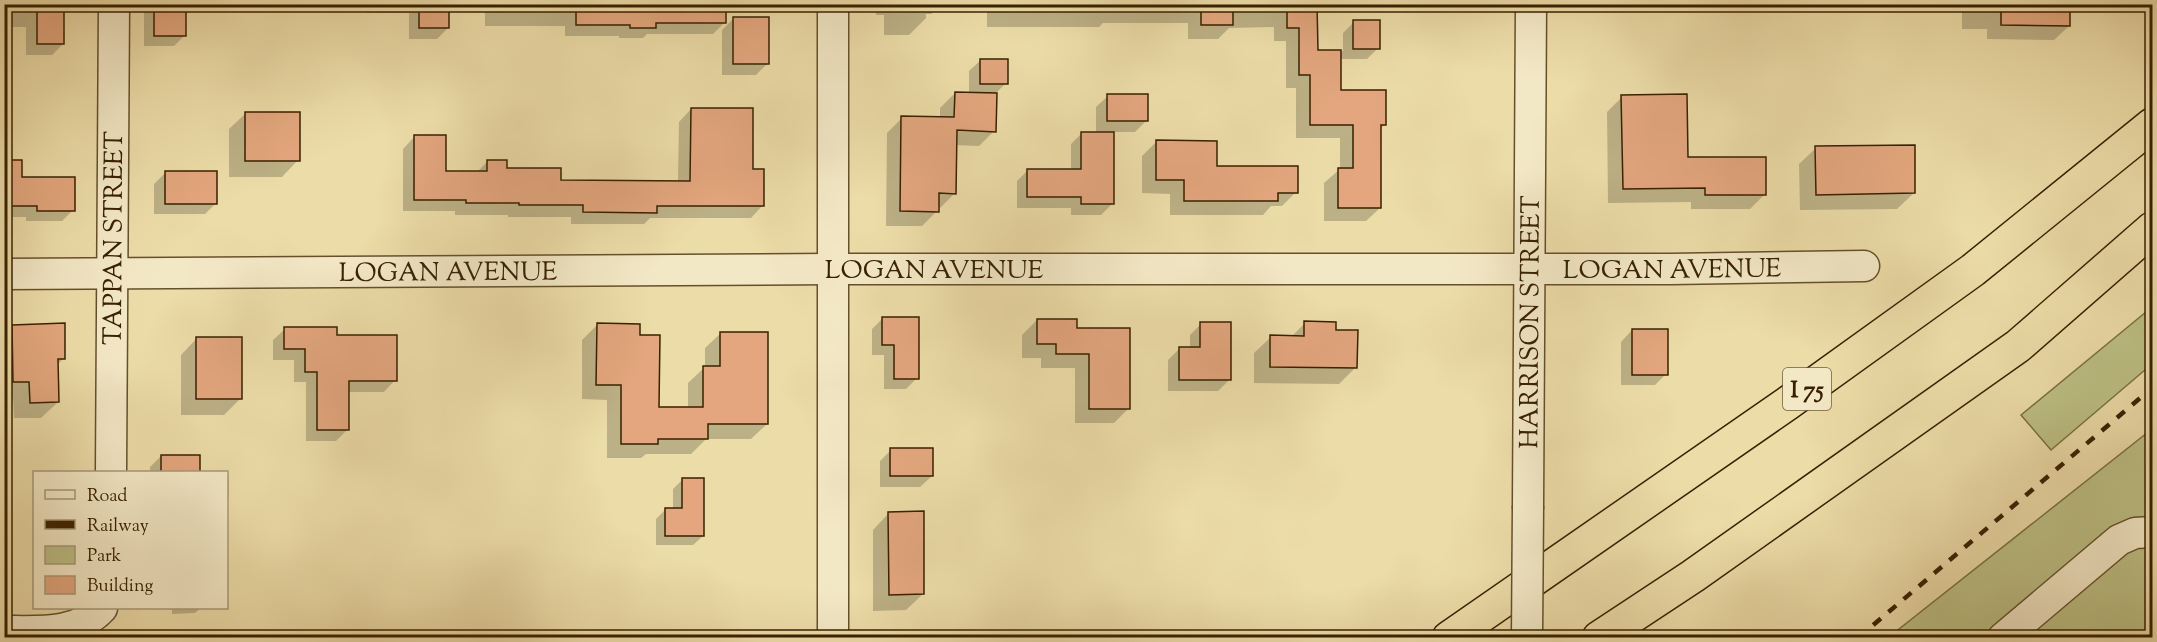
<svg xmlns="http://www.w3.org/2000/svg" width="2157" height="642" font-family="'Sorts Mill Goudy',serif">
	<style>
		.green { fill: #bcbf84; stroke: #7a7042; stroke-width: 1.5 }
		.shadow { fill: #0003 }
		.building { fill: #e3a67e; stroke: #382100; stroke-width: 1.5 }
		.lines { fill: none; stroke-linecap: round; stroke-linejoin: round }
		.minor-casing { stroke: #65502a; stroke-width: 33 }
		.highway-casing { stroke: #382100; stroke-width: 36 }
		.minor { stroke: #f3e8c6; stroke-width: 30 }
		.highway { stroke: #ecdca8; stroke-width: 33 }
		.rail { stroke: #382100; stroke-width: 4.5; stroke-dasharray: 10 10; stroke-linecap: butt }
		.minor-bridge-casing { stroke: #65502a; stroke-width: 33; stroke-linecap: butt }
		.minor-bridge { stroke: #f3e8c6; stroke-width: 30 }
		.labels { text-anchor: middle; stroke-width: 6; stroke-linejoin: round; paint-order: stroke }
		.shield { fill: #f3e8c6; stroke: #705d3b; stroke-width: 1.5 }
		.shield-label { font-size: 24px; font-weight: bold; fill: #382100 }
		.street-label { font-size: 26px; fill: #382100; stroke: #f3e8c6 }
	</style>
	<rect width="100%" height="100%" fill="#ecdca8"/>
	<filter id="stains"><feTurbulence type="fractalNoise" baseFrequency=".00333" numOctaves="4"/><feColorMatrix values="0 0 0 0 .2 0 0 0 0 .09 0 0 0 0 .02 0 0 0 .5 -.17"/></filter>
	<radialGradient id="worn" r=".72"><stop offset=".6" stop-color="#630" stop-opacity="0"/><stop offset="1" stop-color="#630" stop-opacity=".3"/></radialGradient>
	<path class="green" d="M2152,307V364L2051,450L2021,415Z
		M2152,429V637H1889Z"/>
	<path class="shadow" d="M4,4H63V44L52,55H26V27H4Z
		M144,4H185V35L174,46H144Z
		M366,4H448V28L437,39H409V13H366Z
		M485,4H724V23L713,34H647L643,38H619V36H565V26H485Z
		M876,4H941L931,14H926V18L909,35H884V15H876Z
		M987,4H1294L1317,51H1343V33L1354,22L1378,48L1367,59H1340V91L1384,125L1380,129V208L1366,221H1324V183L1340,169V138H1296V88H1286V41H1274V27L1229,28L1218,39H1188V23H1103L1099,27H987Z
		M1861,4H1900L1893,11H1861Z
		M1962,4H2069V26L2054,40L1987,39V29H1962Z
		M733,19L767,64L756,75H722V30Z
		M981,60L1006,83L995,94L994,131L979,146L955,145V193L940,208H937V211L922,226H886L887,133L902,118H940V108L955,93H969V71Z
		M1108,96L1146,121L1135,132H1112V204L1101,215H1071V208H1017V181L1028,170H1071V144L1082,133H1096V107Z
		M1622,97L1687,158L1765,194L1750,209H1691V202L1608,203L1607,112Z
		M691,109L751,171L763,205L751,218H650L644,224H571V217H508V215H455V211H403V149L415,136L444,173H476L487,162L505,169L559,181L678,182L679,122Z
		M246,113L298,160L282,177H229V129Z
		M1156,142L1215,168L1296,192L1282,206H1271L1263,215H1170V194L1142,193V156Z
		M1816,148L1914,193L1897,209L1800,210L1799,164Z
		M4,162L21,179L73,210L62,221H26V217H4Z
		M165,173L216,203L205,214H154V184Z
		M883,318L917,378L906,389H884V355H872V329Z
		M1037,320L1076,330L1129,408L1114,423H1075V368H1041V358H1022V335Z
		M1305,323L1334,331L1356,367L1339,384L1254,383V353L1271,337H1291Z
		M1201,324L1229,380L1218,391H1168V360L1180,348H1190V335Z
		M597,325L638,337L658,409H688V383L705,367V348L721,333L767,424L751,439H706L691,454H646L641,458H607V400L582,399V340Z
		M13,326L64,358L57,365L58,402L41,418H14L13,398H4V334Z
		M285,329L336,337L395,380L384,392H347V430L336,441H306V382H294V360H273V340Z
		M1632,330L1666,374L1655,385H1621V342Z
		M197,338L240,399L224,415H181V355Z
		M891,450L932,476L920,487H880V461Z
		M161,456H198V472H150V467Z
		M226,478H229V497L226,500Z
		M683,479L703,536L693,545H656V519L666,509H673V489Z
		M889,513L923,594L906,610L873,611V530Z
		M172,608H201L195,613L172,614Z"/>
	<path class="building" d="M37,4H64V44H37Z
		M154,4H186V36H154Z
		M419,4H449V28H419Z
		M576,4H726V23H656V28H630V25H576Z
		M1201,4H1233V25H1201Z
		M1287,4H1317L1318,50H1341V90H1386V125H1381V208H1338V168H1353V125H1310V75H1299V28H1287Z
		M2001,4H2070V26L2001,25Z
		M733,17H769V64H733Z
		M1353,20H1380V49H1353Z
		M980,59H1008V84H980Z
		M955,92L997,93L996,132L957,130L956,194L939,193V212L900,211L901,116L954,117Z
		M1107,94H1148V121H1107Z
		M1687,94L1688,157H1766V195H1705V188L1623,189L1621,95Z
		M691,108H753V169H764V206H657V213L583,212V205H519V203H466V200H414V135H446V171H487V160H507V168H561V180L690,181Z
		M245,112H300V161H245Z
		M1081,132H1114V204H1081V197H1027V169H1081Z
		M1156,140L1217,141V166H1298V193H1278V201H1184V180H1156Z
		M1915,145V193L1816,195L1815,146Z
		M4,160H22V177H75V211H37V206H4Z
		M165,171H217V204H165Z
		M882,317H919V379H894V345H882Z
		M1037,319H1077V328H1130V409H1089V354H1056V344H1037Z
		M1304,321L1336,322V330H1358L1357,368L1270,367V335L1304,336Z
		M1200,322H1231V380H1179V347H1200Z
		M65,323V359H58L59,402L30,403L29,382H13L12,325Z
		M597,323L640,324V335H660L659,407H703V366H720V332H768V424H708V439H658V444H621V385H596Z
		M284,327H337V335H397V381H349V430H317V372H305V349H284Z
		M1632,329H1668V375H1632Z
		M196,337H242V399H196Z
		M890,448H933V476H890Z
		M161,455H200V472H161Z
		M682,478H704V536H665V508H682Z
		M924,511V594L889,595L888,512Z"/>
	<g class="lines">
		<defs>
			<g id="minor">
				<path id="s1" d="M4,274L832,269H1671L1864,266"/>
				<path id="s2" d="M111,472L114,4"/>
				<path id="s3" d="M1528,506L1531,4"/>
				<path d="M4,631C37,631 78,635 102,608"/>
				<path d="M833,638V4"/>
				<path d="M2003,638L2119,540L2135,533L2152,532"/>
			</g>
			<path id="highway" d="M1449,638L1788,403L1973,270L2152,125
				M1599,638L1693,576L2018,346L2152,229"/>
		</defs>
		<use href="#minor" class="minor-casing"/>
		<use href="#highway" class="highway-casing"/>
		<use href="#minor" class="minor"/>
		<use href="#highway" class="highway"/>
		<path class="rail" d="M1858,638L2152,388"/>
		<defs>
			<path id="minor-bridge" d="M1527,638L1528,506"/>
		</defs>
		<use href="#minor-bridge" class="minor-bridge-casing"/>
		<use href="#minor-bridge" class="minor-bridge"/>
	</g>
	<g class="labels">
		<rect class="shield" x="1783" y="368" width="48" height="42" rx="4.5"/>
		<g class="shield-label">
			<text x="1807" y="397">I 75</text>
		</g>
		<g class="street-label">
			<text dy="9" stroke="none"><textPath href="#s2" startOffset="234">TAPPAN STREET</textPath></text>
			<text dy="9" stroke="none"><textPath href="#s1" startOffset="1668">LOGAN AVENUE</textPath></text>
			<text dy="9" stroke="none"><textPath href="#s1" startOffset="930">LOGAN AVENUE</textPath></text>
			<text dy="9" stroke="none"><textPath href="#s1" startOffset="444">LOGAN AVENUE</textPath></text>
			<text dy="9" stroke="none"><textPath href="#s3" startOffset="184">HARRISON STREET</textPath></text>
		</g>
	</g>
	<rect width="2157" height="642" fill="none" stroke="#ecdca8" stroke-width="24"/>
	<rect x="6" y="6" width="2145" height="630" fill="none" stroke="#382100" stroke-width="3"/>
	<rect x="12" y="12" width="2133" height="618" fill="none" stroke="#382100" stroke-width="1.5"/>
	<rect x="33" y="471" width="195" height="138" fill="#f3e8c6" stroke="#a89877" stroke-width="1.5"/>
	<rect x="45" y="490" width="30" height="9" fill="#f3e8c6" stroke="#a89877" stroke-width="1.5"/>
	<text x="87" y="501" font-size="18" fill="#382100">Road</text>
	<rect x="45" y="520" width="30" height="9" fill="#382100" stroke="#a89877" stroke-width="1.5"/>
	<text x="87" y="531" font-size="18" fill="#382100">Railway</text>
	<rect x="45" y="546" width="30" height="18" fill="#bcbf84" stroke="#a89877" stroke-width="1.5"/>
	<text x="87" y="561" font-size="18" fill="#382100">Park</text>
	<rect x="45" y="576" width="30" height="18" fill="#e3a67e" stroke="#a89877" stroke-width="1.5"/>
	<text x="87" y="591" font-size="18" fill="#382100">Building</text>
	<rect width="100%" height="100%" filter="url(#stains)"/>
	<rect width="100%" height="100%" fill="url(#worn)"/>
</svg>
